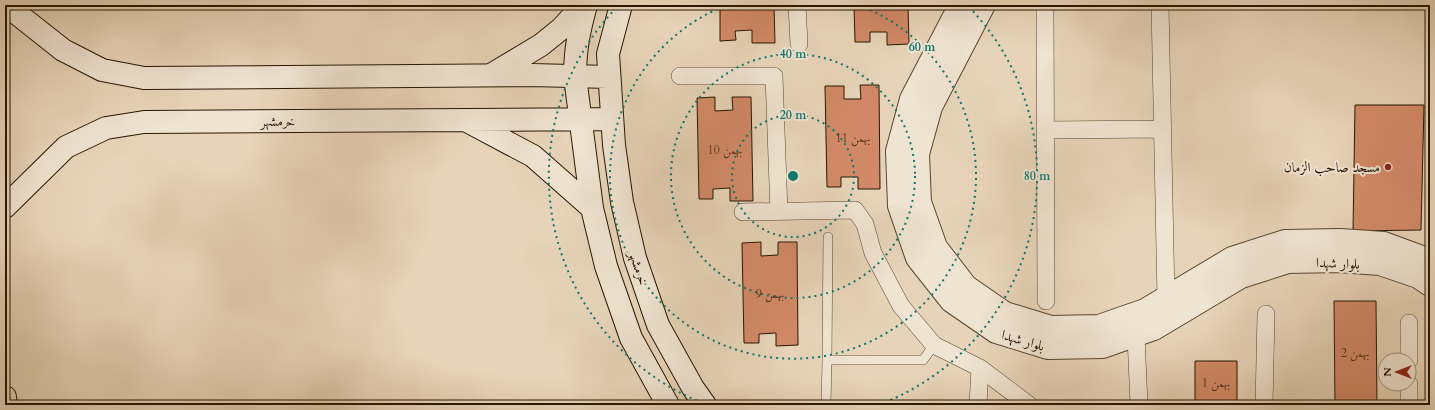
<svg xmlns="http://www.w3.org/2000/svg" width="1435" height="410" font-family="Cardo,Amiri,serif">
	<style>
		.building { fill: #d28967; stroke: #271600 }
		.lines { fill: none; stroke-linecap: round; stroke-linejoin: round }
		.service-casing { stroke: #57462e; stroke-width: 10 }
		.minor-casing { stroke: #57462e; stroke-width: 18 }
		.tertiary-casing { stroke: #57462e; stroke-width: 24 }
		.secondary-casing { stroke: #271600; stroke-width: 24 }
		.primary-casing { stroke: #271600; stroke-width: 24 }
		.service { stroke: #efe3d1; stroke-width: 9 }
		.minor { stroke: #efe3d1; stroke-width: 17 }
		.tertiary { stroke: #efe3d1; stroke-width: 22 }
		.secondary { stroke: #efe3d1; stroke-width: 22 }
		.primary { stroke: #e7d4b8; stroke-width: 22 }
		.ring { fill: none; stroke: #0f766e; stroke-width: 2; stroke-dasharray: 2 4 }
		.poi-dot { fill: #8f2418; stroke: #efe3d1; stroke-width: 1.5 }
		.labels { text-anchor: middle; stroke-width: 4; stroke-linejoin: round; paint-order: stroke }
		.number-label { font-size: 12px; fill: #52331a }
		.street-label { font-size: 14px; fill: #271600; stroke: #efe3d1 }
		.poi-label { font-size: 14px; fill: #271600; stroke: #efe3d1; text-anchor: end }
		.centre { fill: #0f766e; stroke: #efe3d1; stroke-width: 2 }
		.ring-label { font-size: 12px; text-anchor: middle; font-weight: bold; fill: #0f766e; stroke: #efe3d1; stroke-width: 4; stroke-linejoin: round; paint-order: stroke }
	</style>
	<rect width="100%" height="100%" fill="#e7d4b8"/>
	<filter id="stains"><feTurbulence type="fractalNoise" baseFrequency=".005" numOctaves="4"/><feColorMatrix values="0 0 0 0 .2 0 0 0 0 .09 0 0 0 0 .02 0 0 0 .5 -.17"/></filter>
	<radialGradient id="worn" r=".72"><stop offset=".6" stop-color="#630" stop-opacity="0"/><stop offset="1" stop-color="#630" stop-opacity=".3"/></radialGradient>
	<path class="building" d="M720,5H774L775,43H752V30L735,31L736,40L720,41Z
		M854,5H908L909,44L887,45V32H870V42H855Z
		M860,85H879L880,189H858V177H841V187H827L825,86H844V99H861Z
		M715,97V111L733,110L732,97H751L753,201H730V188L713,189V199H699L697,98Z
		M1355,105H1424L1421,230L1353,231Z
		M761,242V256L778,255V242H797L798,345L776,346V333L759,334V343H744L742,243Z
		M1334,301H1376L1377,405H1335Z
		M1195,361H1237V405H1195Z"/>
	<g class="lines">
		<defs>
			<path id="service" d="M827,360L828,237
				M826,405L827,360H923L934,345"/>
			<path id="minor" d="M797,5L799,44
				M1045,5L1046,301
				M1160,5L1166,298
				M680,76H774L779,212
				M1046,130L1163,129
				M743,212L855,210L865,224L873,253L901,306L934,345L980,368L1029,405
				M1409,323V360
				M1136,336L1139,405
				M1409,384V405
				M978,405L980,368
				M1264,405L1266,314"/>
			<path id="tertiary" d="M960,5L911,99L897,151L899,206L917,258L951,301L996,332L1048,348L1103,347L1154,329L1241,277L1288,262L1339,261L1380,264L1418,277L1430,285
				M984,5L931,107L918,154L920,202L936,247L966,286L1005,313L1051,327L1099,326L1145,310L1232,258L1285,241L1340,240L1384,243L1430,260"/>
			<path id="secondary" d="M6,5L63,50L102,70L144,78L532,75L609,77
				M586,5C579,31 575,49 575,77L592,208L606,266L631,338L668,405
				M621,5L608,54L614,145L622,202L635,258L658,325L693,388L705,405
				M491,75L541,45L562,28L583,5
				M467,121L533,156L592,208
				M5,207L66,147L106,128L144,122L612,119"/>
			<path id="primary" d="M5,397L6,405"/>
		</defs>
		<use href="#service" class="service-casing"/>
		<use href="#minor" class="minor-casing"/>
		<use href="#tertiary" class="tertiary-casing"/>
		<use href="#secondary" class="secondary-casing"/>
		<use href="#primary" class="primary-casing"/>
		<use href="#service" class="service"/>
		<use href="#minor" class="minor"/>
		<use href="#tertiary" class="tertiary"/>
		<use href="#secondary" class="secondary"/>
		<use href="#primary" class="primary"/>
	</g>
	<g class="ring">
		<circle cx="793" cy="176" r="61"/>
		<circle cx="793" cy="176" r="122"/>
		<path d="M859 5A183 183 0 1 1 727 5"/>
		<path d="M708 405A244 244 0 0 1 617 7M969 7A244 244 0 0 1 878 405"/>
	</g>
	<circle class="poi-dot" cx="1388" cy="167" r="4"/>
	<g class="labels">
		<g class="number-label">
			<text x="853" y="142">بهمن 11</text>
			<text x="725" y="154">بهمن 10</text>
			<text x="770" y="298">بهمن 9</text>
			<text x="1355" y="357">بهمن 2</text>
			<text x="1216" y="387">بهمن 1</text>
		</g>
		<g class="street-label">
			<text x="278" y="126">خرمشهر</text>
			<text transform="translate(1338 263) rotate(2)" y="5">بلوار شهدا</text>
			<text transform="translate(639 268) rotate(72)" y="5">خرمشهر</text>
			<text transform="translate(1023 340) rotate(16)" y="5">بلوار شهدا</text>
		</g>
		<g class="poi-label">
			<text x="1380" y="172">مسجد صاحب الزمان</text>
		</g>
	</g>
	<circle cx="793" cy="176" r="6" class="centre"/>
	<g class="ring-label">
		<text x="922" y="51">60 m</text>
		<text x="793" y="58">40 m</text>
		<text x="793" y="119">20 m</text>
		<text x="1037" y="180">80 m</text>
	</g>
	<rect width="1435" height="410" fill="none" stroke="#e7d4b8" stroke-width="20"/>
	<rect x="6" y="6" width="1423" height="398" fill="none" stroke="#271600" stroke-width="2"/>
	<rect x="10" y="10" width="1415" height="390" fill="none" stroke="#271600"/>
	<g transform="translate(1397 372) rotate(270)"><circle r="19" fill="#efe3d1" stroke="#9f917d"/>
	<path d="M0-3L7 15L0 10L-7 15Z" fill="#8f2418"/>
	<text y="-6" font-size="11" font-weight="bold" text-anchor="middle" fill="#271600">N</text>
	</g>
	<rect width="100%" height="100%" filter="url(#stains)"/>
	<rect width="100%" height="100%" fill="url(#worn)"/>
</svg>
